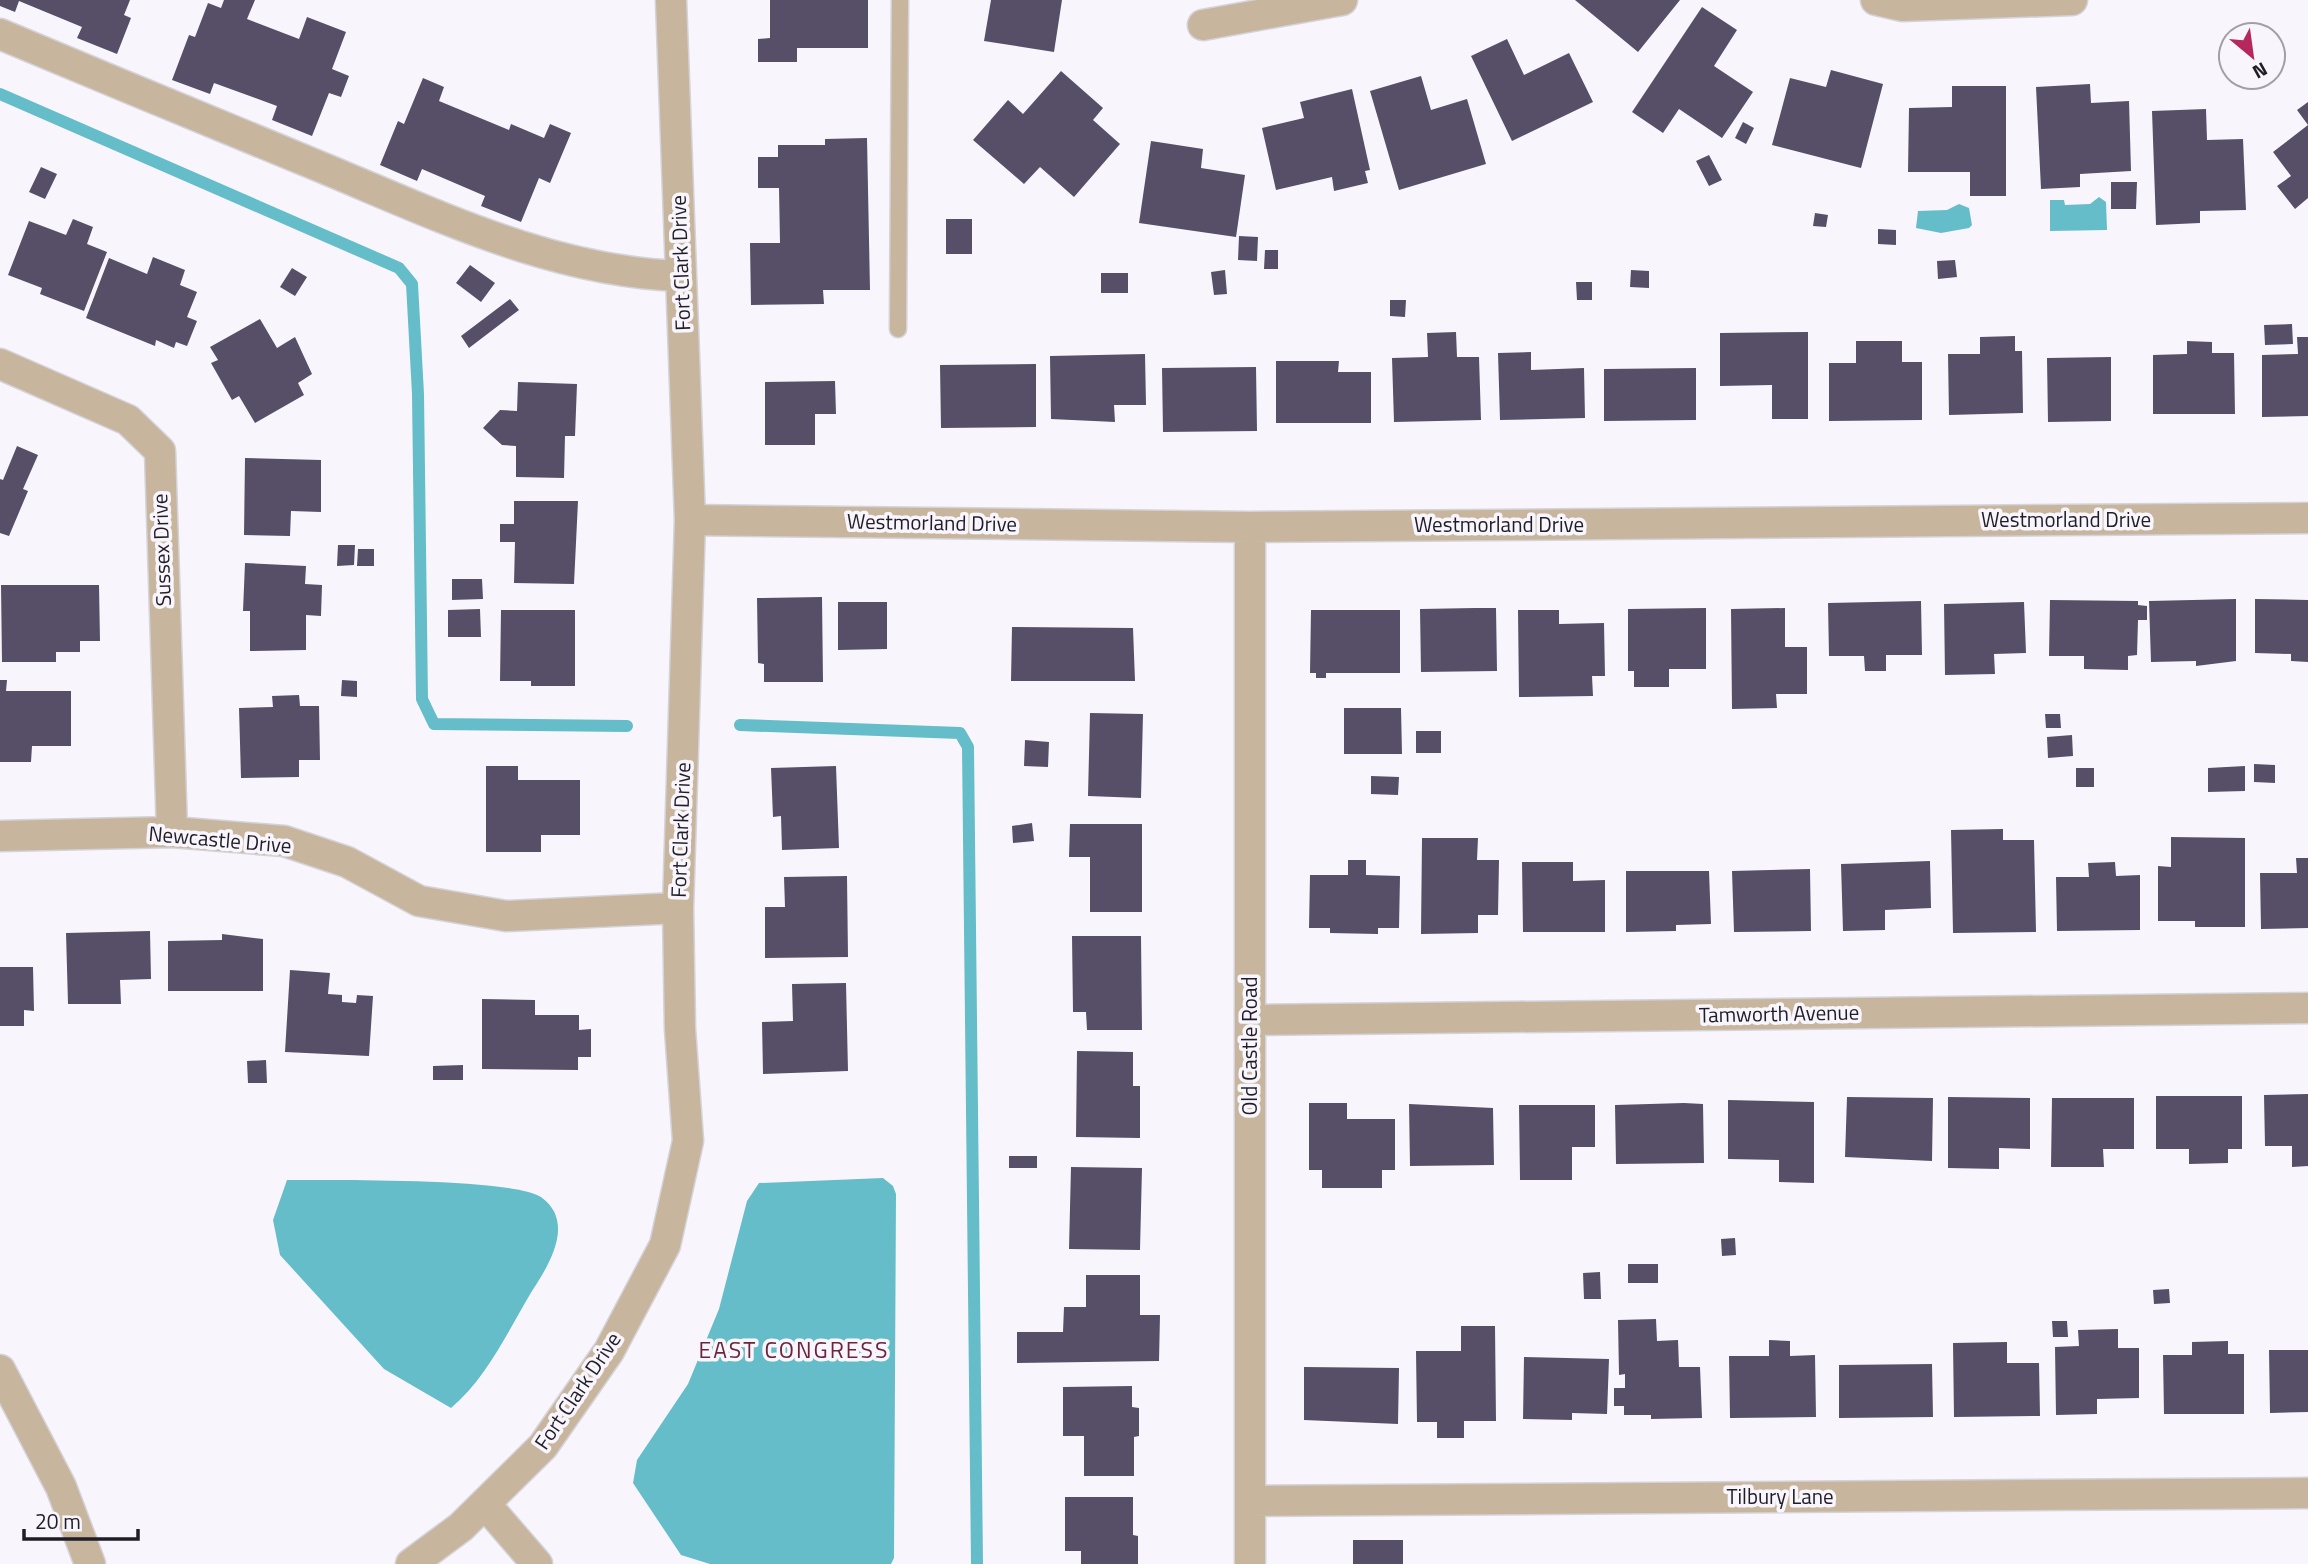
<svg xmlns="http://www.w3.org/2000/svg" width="2308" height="1564" font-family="'Titillium Web',sans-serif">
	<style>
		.water { fill: #64bdc8 }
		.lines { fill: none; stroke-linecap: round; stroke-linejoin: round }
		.stream { stroke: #64bdc8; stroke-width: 12 }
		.building { fill: #574f67 }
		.lane-casing { stroke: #d5d3da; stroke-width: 19 }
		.street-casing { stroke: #d5d3da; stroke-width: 33 }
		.lane { stroke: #c7b69d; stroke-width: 16 }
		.street { stroke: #c7b69d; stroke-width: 30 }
		.labels { text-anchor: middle; stroke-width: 7; stroke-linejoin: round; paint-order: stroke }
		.street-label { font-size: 21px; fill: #201d27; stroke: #f8f6fc }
		.neighbourhood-label { font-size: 23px; letter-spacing: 2px; fill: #6a253a; stroke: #f8f6fc }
	</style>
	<rect width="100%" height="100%" fill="#f8f6fc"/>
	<path class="water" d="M2099,197L2106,202L2107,230L2050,231V200H2064L2065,205L2090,204Z
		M1959,204L1969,208L1972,225L1969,228L1941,233L1916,228L1918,211L1947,210Z
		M883,1178L893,1186L896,1194L894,1558L891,1564H710L681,1555L633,1483L637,1460L688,1384L719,1309L747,1201L759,1183Z
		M287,1180C330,1180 514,1178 541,1197C576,1222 549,1265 532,1291C508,1331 487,1378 451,1408L384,1369L280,1255L273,1220Z"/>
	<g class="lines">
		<path class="stream" d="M0,94L399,268L412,284L418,394L422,699L434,724L627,726
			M740,725L960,733L968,747L977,1564"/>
	</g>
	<path class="building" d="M0,0H130L124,15L131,18L117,54L77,38L82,27L19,1L15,12L0,6Z
		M224,0H255L247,19L299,39L307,17L346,32L332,69L349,76L341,97L329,93L312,136L272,120L277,106L214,83L210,94L172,80L189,35L195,37L208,3L221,8Z
		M770,0H868V48H797V62H758V39L770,38Z
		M991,0H1062L1054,52L984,41Z
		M1575,0H1680L1638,52Z
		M1702,7L1737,30L1714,66L1753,92L1722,138L1679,109L1663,133L1632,112Z
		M1507,39L1524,75L1569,53L1593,102L1512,141L1471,56Z
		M1831,70L1883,84L1861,168L1772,145L1790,78L1826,87Z
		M1061,71L1103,108L1093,120L1120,144L1074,197L1040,167L1024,184L973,140L1008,100L1023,114Z
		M1421,76L1431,110L1467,99L1486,164L1399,190L1370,91Z
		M423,78L444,87L439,101L509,130L511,124L544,138L550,124L571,133L550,183L539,178L521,222L481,206L485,196L422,169L417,181L380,165L398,121L404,124Z
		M2090,84L2091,103L2129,101L2131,171L2080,174V187L2041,189L2036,87Z
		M1952,86H2006V196H1970V172H1908L1909,108L1952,107Z
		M1352,89L1370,170L1365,171L1368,183L1334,191L1332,177L1276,190L1262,128L1304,118L1300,102Z
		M2308,102V198L2295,209L2277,186L2291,176L2273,152L2308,125L2297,110Z
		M2206,109L2207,140L2243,139L2246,210L2200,211V223L2156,225L2152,111Z
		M1743,122L1754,128L1746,144L1735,138Z
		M867,138L870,290H823L824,304L751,305L750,243H780L779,188H758V157H778V145H825V139Z
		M1151,141L1203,149L1201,168L1245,175L1236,237L1139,223Z
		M1709,155L1722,180L1709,186L1696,161Z
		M41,167L57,174L45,199L29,192Z
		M2111,182H2137L2136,209H2111Z
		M1815,213L1828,215L1826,227L1813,226Z
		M73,219L93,227L87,244L107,252L84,311L40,294L42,288L8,275L29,221L66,235Z
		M946,219H972V254H946Z
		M1878,229L1896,230V245L1878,244Z
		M1239,236L1258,237L1257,261L1238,260Z
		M1265,250H1278V269H1264Z
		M153,257L185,270L180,285L197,292L187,317L197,321L187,346L176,342L174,348L156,340L155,346L86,318L109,258L147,274Z
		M1955,260L1957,277L1938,279L1937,261Z
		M470,265L495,283L481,302L456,283Z
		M292,268L307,277L295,296L280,287Z
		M1225,270L1227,294L1214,295L1211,272Z
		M1631,270L1649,271V288L1630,287Z
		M1101,273H1128V293H1101Z
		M1576,282H1592V300H1577Z
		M510,299L519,310L469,348L461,336Z
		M1390,300H1406L1405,317L1390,316Z
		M260,319L277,348L295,337L312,374L298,383L304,395L255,423L239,396L232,400L211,363L218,360L210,347Z
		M2292,324L2293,344L2265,345L2264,325Z
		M1456,332L1457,357H1479L1481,420L1394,422L1392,358L1428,357L1427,333Z
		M1808,332V419H1772V385L1720,386V333Z
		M2015,336V351H2022L2023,413L1949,415L1948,354H1980V337Z
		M2297,337H2308V416L2262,417V355L2298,354Z
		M1856,341H1902V362H1922V420L1829,421V363H1856Z
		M2187,341L2212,342V353H2234L2235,414H2153V355L2187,354Z
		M1531,352V370L1584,368L1585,418L1500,420L1498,353Z
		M1145,354L1146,405H1114L1115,422L1051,419L1050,356Z
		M2111,357V421L2048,422L2047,358Z
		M1276,361H1339L1338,372H1371V423H1276Z
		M1036,364V427L941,428L940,365Z
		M1256,367L1257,431L1163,432L1162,368Z
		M1696,368V420L1604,421V369Z
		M835,381L836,414H815V445H765V382Z
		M518,382L577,384L575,436H565L564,478L516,477V446L502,445L483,428L500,410L517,411Z
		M17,446L38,455L23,489L28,491L9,536L0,533V479L3,480Z
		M245,458L321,460V512L291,511L290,536L244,535Z
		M514,501H578L574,584L514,583L515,542H500V524H514Z
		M338,545H355L354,565L337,566Z
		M358,549H374V566H357Z
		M245,563L306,566L305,584L322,585L321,616L306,615V650L250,651V611H243Z
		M452,579H482L483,599L452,600Z
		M1,585H99L100,641H80V652H56V662H2Z
		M822,597L823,682H764V664L758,663L757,598Z
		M2236,599V661L2196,666V661L2151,662L2149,601Z
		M2255,599L2308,600V662L2291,661V654L2255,653Z
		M2050,600L2138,601V605L2147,606V620H2138L2137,655L2128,656V670L2084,669V656H2049Z
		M1921,601L1922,655H1886V671H1865L1864,656H1829L1828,603Z
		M838,602H887V649L838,650Z
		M2024,602L2026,653L1994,654L1995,674L1945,675L1944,604Z
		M1475,608H1496L1497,671L1421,672L1420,609Z
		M1706,608V669H1669V687H1634V671H1628V609Z
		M1785,608V647H1807V694H1776L1777,708L1732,709L1731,609Z
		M480,609L481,637H448V610Z
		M501,610H575V686H531V681H500Z
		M1311,610H1400V673H1326V678H1316V673H1310Z
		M1518,610H1559V624L1604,623L1605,676H1592L1593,696L1519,697Z
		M1012,627L1133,628L1135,681H1011Z
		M0,680H7L6,691H71V746H32L31,762H0Z
		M342,680L357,681V697L341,696Z
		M299,695L300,706H319L320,760H299V777L241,778L239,708L273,707L272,696Z
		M1344,708H1401L1402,754H1344Z
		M1090,713L1143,714L1141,798L1088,796Z
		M2045,714H2060L2061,728H2046Z
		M1416,731H1441V753H1416Z
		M2072,735L2073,756L2048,758L2047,737Z
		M1025,740L1049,742L1048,767L1024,766Z
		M2254,764L2275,765V783L2254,782Z
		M486,766H518V780H580V835H541V852H486Z
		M836,766L839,848L782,850L781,816L773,817L771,768Z
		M2245,766V791L2208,792V768Z
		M2076,768H2094V787H2076Z
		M1371,776L1399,777L1398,795L1371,794Z
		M1032,823L1034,841L1013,843L1012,826Z
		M1070,824H1142V912H1090V857H1069Z
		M2003,829V840H2034L2036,932L1953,933L1951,830Z
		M2171,837L2245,838V927H2195V921H2158V866L2171,867Z
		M1422,838H1478L1477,860H1499L1498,915H1478V933L1421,934Z
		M2296,858H2308V928L2261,929L2260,873H2297Z
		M1348,860H1366V875L1400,876L1399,928H1378V934L1330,933V928H1309L1310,875H1348Z
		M1930,861L1931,908L1885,910V930L1843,931L1841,864Z
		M1522,862H1573V881L1605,880V932H1523Z
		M2115,862L2116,876L2140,875V930L2057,931L2056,877H2089L2088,863Z
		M1810,869L1811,931L1734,932L1732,871Z
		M1626,871H1709L1711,924L1676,925V931L1626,932Z
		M847,876L848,957L765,958V907H785L784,877Z
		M150,931L151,979L120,980L121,1004H68L66,933Z
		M222,934L263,939V991H168V941L222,940Z
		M1072,936H1141L1142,1030H1087L1086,1012H1073Z
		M0,967H33L34,1011L24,1010V1026H0Z
		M290,970L330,973L328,994L342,995V1002L356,1003L357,995L373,996L369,1056L285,1052Z
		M846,983L848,1071L763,1074L762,1022L793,1021L792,984Z
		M482,999L535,1000V1015H579V1030L591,1029V1057H578V1070L482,1069Z
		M1077,1051L1133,1052V1086H1140V1138L1076,1137Z
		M266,1060L267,1083H248L247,1061Z
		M463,1065V1080H433V1066Z
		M2308,1094V1166L2292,1167V1146H2265L2264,1095Z
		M2156,1096H2242V1149H2228V1163L2189,1164V1149H2156Z
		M1847,1097L1933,1098L1932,1161L1845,1157Z
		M1948,1097L2030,1098V1149L1999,1148V1169L1948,1168Z
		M2052,1098H2134V1149H2103L2104,1167H2051Z
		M1728,1100L1814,1102V1183L1779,1182V1160L1728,1159Z
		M1309,1103H1347V1119H1395V1170H1382V1188H1322V1170H1309Z
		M1684,1103L1703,1104L1704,1163L1616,1164L1615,1105Z
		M1409,1104L1493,1108L1494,1165L1410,1166Z
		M1519,1105H1595V1147H1572V1180H1520Z
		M1009,1156H1037V1168H1009Z
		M1071,1167L1142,1168L1140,1250L1069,1249Z
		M1735,1238L1736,1255L1722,1256L1721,1239Z
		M1628,1264H1658V1283H1628Z
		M1600,1272L1601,1299H1584L1583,1273Z
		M1086,1275H1140V1315H1160L1159,1361L1017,1363V1332H1063L1064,1307H1086Z
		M2169,1289L2170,1303L2154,1304L2153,1290Z
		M1656,1319L1657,1341L1678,1340L1679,1367H1700L1702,1418L1651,1419V1415H1624V1406H1614V1388H1625V1374L1619,1375L1618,1320Z
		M2052,1321H2067L2068,1337H2053Z
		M1461,1326H1495L1496,1421H1464V1438H1437V1422H1417L1416,1351H1461Z
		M2118,1329V1348H2139V1398L2097,1399V1414L2056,1415L2055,1347L2079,1346L2078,1330Z
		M1769,1340L1790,1341V1356L1815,1355L1816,1417L1730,1418L1729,1356H1769Z
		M2228,1341V1354H2244V1414H2164L2163,1355H2192V1342Z
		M2007,1342V1363H2039L2040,1416L1954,1417L1953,1343Z
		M2269,1350H2308V1412L2270,1413Z
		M1524,1357L1609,1359L1607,1414L1572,1413V1420L1523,1419Z
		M1932,1364L1933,1417L1839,1418V1365Z
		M1304,1367L1399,1368L1398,1424L1304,1420Z
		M1132,1386V1407L1139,1408V1436L1134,1437V1476H1084V1436H1063V1387Z
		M1065,1497H1133V1535L1138,1536V1564H1081V1551H1065Z
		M1353,1540H1403V1564H1353Z"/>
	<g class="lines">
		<defs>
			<path id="lane" d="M898,329L900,0"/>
			<path id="street" d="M1876,0L1902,6L2072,0
				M1203,25L1342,0
				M0,34C109,80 219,125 328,170C443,218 556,272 681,276
				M0,364L128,420L160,451L172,832
				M690,520L1250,527L2308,518
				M1250,527V1564
				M0,836L172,832L284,841L347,862L419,901L506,916L678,908
				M1250,1020L2308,1008
				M0,1370L61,1487L90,1564
				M1251,1501L2308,1493
				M486,1505L537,1564
				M411,1564L461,1527L543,1446L609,1351L665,1245L688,1141L680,1029L678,908L690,520L671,0"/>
		</defs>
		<use href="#lane" class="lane-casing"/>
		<use href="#street" class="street-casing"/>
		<use href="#lane" class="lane"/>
		<use href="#street" class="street"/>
	</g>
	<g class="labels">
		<g class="street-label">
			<text transform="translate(681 263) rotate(-92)" y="7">Fort Clark Drive</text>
			<text x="2066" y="527">Westmorland Drive</text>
			<text transform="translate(932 523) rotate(1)" y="7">Westmorland Drive</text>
			<text x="1499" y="532">Westmorland Drive</text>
			<text transform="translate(162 550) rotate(-92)" y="7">Sussex Drive</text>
			<text transform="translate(681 830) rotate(-88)" y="7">Fort Clark Drive</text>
			<text transform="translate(220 840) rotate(5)" y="7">Newcastle Drive</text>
			<text transform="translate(1779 1014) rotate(-1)" y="7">Tamworth Avenue</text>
			<text transform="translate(1250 1046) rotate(-90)" y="7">Old Castle Road</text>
			<text transform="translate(578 1391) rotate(-56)" y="7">Fort Clark Drive</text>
			<text x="1780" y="1504">Tilbury Lane</text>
		</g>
		<g class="neighbourhood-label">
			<text x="794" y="1358">EAST CONGRESS</text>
		</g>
	</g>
	<g transform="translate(2252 56) rotate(151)"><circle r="33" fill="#f8f6fc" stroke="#a29fa7" stroke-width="2"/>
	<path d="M0-5L12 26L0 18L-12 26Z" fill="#b6285b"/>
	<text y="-10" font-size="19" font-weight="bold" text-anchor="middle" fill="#201d27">N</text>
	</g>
	<path d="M24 1529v10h114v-10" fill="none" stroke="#201d27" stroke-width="3.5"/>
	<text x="35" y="1529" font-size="21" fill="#201d27" stroke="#f8f6fc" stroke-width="5" paint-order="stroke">20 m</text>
</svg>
